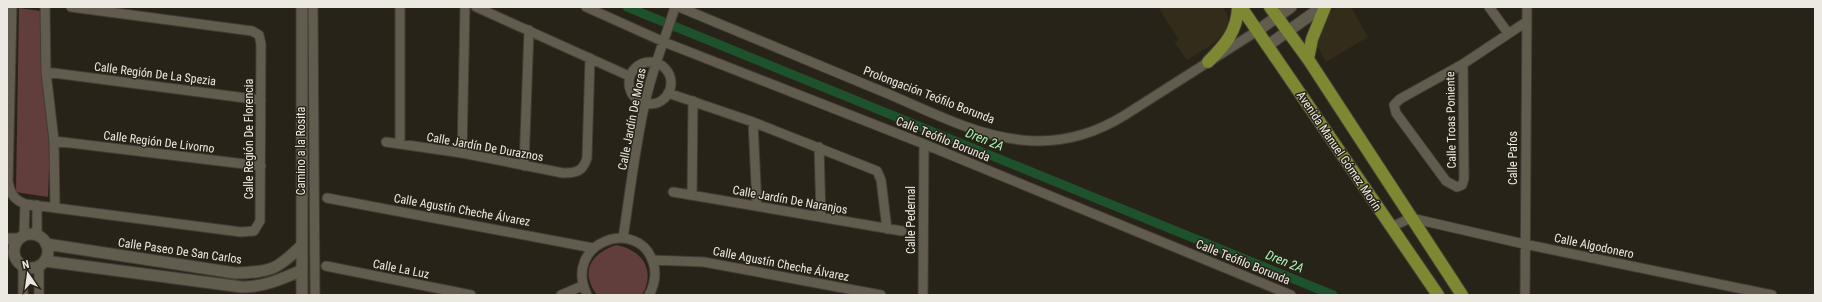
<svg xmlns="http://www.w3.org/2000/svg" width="1822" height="302" font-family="'Roboto Condensed',sans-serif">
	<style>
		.built { fill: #332c1a }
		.green { fill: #613d3c }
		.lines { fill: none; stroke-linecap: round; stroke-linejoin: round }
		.canal { stroke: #1e522d; stroke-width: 9 }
		.minor-casing { stroke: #413d35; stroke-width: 11 }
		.tertiary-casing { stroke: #413d35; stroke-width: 13 }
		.primary-casing { stroke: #413d35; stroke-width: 14 }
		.minor { stroke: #625c4f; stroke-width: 9 }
		.tertiary { stroke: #625c4f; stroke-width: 11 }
		.primary { stroke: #7e8833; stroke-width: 12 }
		.labels { text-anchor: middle; stroke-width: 3; stroke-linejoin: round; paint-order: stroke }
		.street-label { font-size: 12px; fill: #ece9e2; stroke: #282318 }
		.water-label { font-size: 13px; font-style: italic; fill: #aaf7ba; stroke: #282318 }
	</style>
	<rect width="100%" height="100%" fill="#282318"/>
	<path class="built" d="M1158,7H1223L1227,13L1230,28L1214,43L1187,60L1174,42L1179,40Z
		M1337,7H1351L1368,37L1326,62L1317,46L1316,35L1327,14Z"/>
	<path class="green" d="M19,8L41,11L50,140L48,197L16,192Z
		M616,245C643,250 656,271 642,295H597C580,272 590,254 616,245Z"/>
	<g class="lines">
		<path class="canal" d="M627,7L1333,295"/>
		<defs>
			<path id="minor" d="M12,7L8,181C10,193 13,199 25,204L241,232L254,231L260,221L261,44L259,35L252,31L71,7
				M45,7L46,72L54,141L55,207
				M313,7L315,295
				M400,7V144
				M476,7L629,76
				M586,7L664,42L924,144L1291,295
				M679,7C748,36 817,64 886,93C929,111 974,135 1021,140C1058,144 1093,135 1125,115L1257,31
				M1489,7L1508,33
				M629 83a21 21 0 1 1 42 0a21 21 0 1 1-42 0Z
				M1463,64L1464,179L1462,185L1457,187L1446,181L1396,113L1394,105L1400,99L1463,64L1526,22
				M46,72L261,100
				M668,93L753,122L877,171L881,180L887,229
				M753,122L757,206
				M54,141L261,166
				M386,142L462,153L563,173C577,173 583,171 587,158L590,58
				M819,147L821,217
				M462,153L465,7
				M524,166L529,30
				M673,192L902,231
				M692,195L693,101
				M327,198L593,248
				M37,205V236
				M1391,227L1411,218L1524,244L1772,295
				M24,236L25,204
				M623,238C630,193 635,147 645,103C652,70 665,39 675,7
				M652,260L704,262L881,295
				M23,266V295
				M39,266V295
				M326,266L471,295
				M561,295L582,286
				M587,295C562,242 638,216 653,262C657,274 655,284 649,295
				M923,295L924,144
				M1525,295L1527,7"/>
			<path id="tertiary" d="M1257,31L1291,7
				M1267,46L1322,7
				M14 251a17 17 0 1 1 34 0a17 17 0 1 1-34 0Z
				M7,239H19
				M46,244L235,273C271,272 277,270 302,245
				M45,261L242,287C264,287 282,279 302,270
				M302,295V7"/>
			<path id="primary" d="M1241,7L1438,295
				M1270,7L1308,59L1462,295
				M1308,59L1312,39L1325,7
				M1208,62C1225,45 1237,32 1238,7"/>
		</defs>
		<use href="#minor" class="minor-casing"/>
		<use href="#tertiary" class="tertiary-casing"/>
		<use href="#primary" class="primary-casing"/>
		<use href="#minor" class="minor"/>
		<use href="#tertiary" class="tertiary"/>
		<use href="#primary" class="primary"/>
	</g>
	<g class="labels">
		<g class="street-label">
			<text transform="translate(155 74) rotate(7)" y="4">Calle Región De La Spezia</text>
			<text transform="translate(929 95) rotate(21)" y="4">Prolongación Teófilo Borunda</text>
			<text transform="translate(632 119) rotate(-79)" y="4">Calle Jardín De Moras</text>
			<text transform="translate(1451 120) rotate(-91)" y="4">Calle Troas Poniente</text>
			<text transform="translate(249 139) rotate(-90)" y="4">Calle Región De Florencia</text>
			<text transform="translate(943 139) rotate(22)" y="4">Calle Teófilo Borunda</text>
			<text transform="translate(159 142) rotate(7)" y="4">Calle Región De Livorno</text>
			<text transform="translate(485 147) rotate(10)" y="4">Calle Jardín De Duraznos</text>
			<text transform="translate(301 151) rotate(-90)" y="4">Camino a la Rosita</text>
			<text transform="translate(1339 151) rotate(56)" y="4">Avenida Manuel Gómez Morín</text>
			<text transform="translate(1513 158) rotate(-90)" y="4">Calle Pafos</text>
			<text transform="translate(790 200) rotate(10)" y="4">Calle Jardín De Naranjos</text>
			<text transform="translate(462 210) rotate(10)" y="4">Calle Agustín Cheche Álvarez</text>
			<text transform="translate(911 220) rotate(-90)" y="4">Calle Pedernal</text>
			<text transform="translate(1594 246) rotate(12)" y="4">Calle Algodonero</text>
			<text transform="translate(180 251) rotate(8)" y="4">Calle Paseo De San Carlos</text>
			<text transform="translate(1243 262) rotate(22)" y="4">Calle Teófilo Borunda</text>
			<text transform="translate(781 264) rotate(11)" y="4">Calle Agustín Cheche Álvarez</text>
			<text transform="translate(401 269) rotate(11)" y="4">Calle La Luz</text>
		</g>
		<g class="water-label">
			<text transform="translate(985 139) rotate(22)" y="5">Dren 2A</text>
			<text transform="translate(1285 261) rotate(22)" y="5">Dren 2A</text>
		</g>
	</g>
	<rect width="1822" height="302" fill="none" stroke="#ece9e2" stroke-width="16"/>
	<g transform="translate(28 274) rotate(347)" stroke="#282318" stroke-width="3" paint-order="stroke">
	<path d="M0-3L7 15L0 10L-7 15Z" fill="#ece9e2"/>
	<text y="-6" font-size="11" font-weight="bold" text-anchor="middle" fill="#ece9e2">N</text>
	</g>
</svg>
